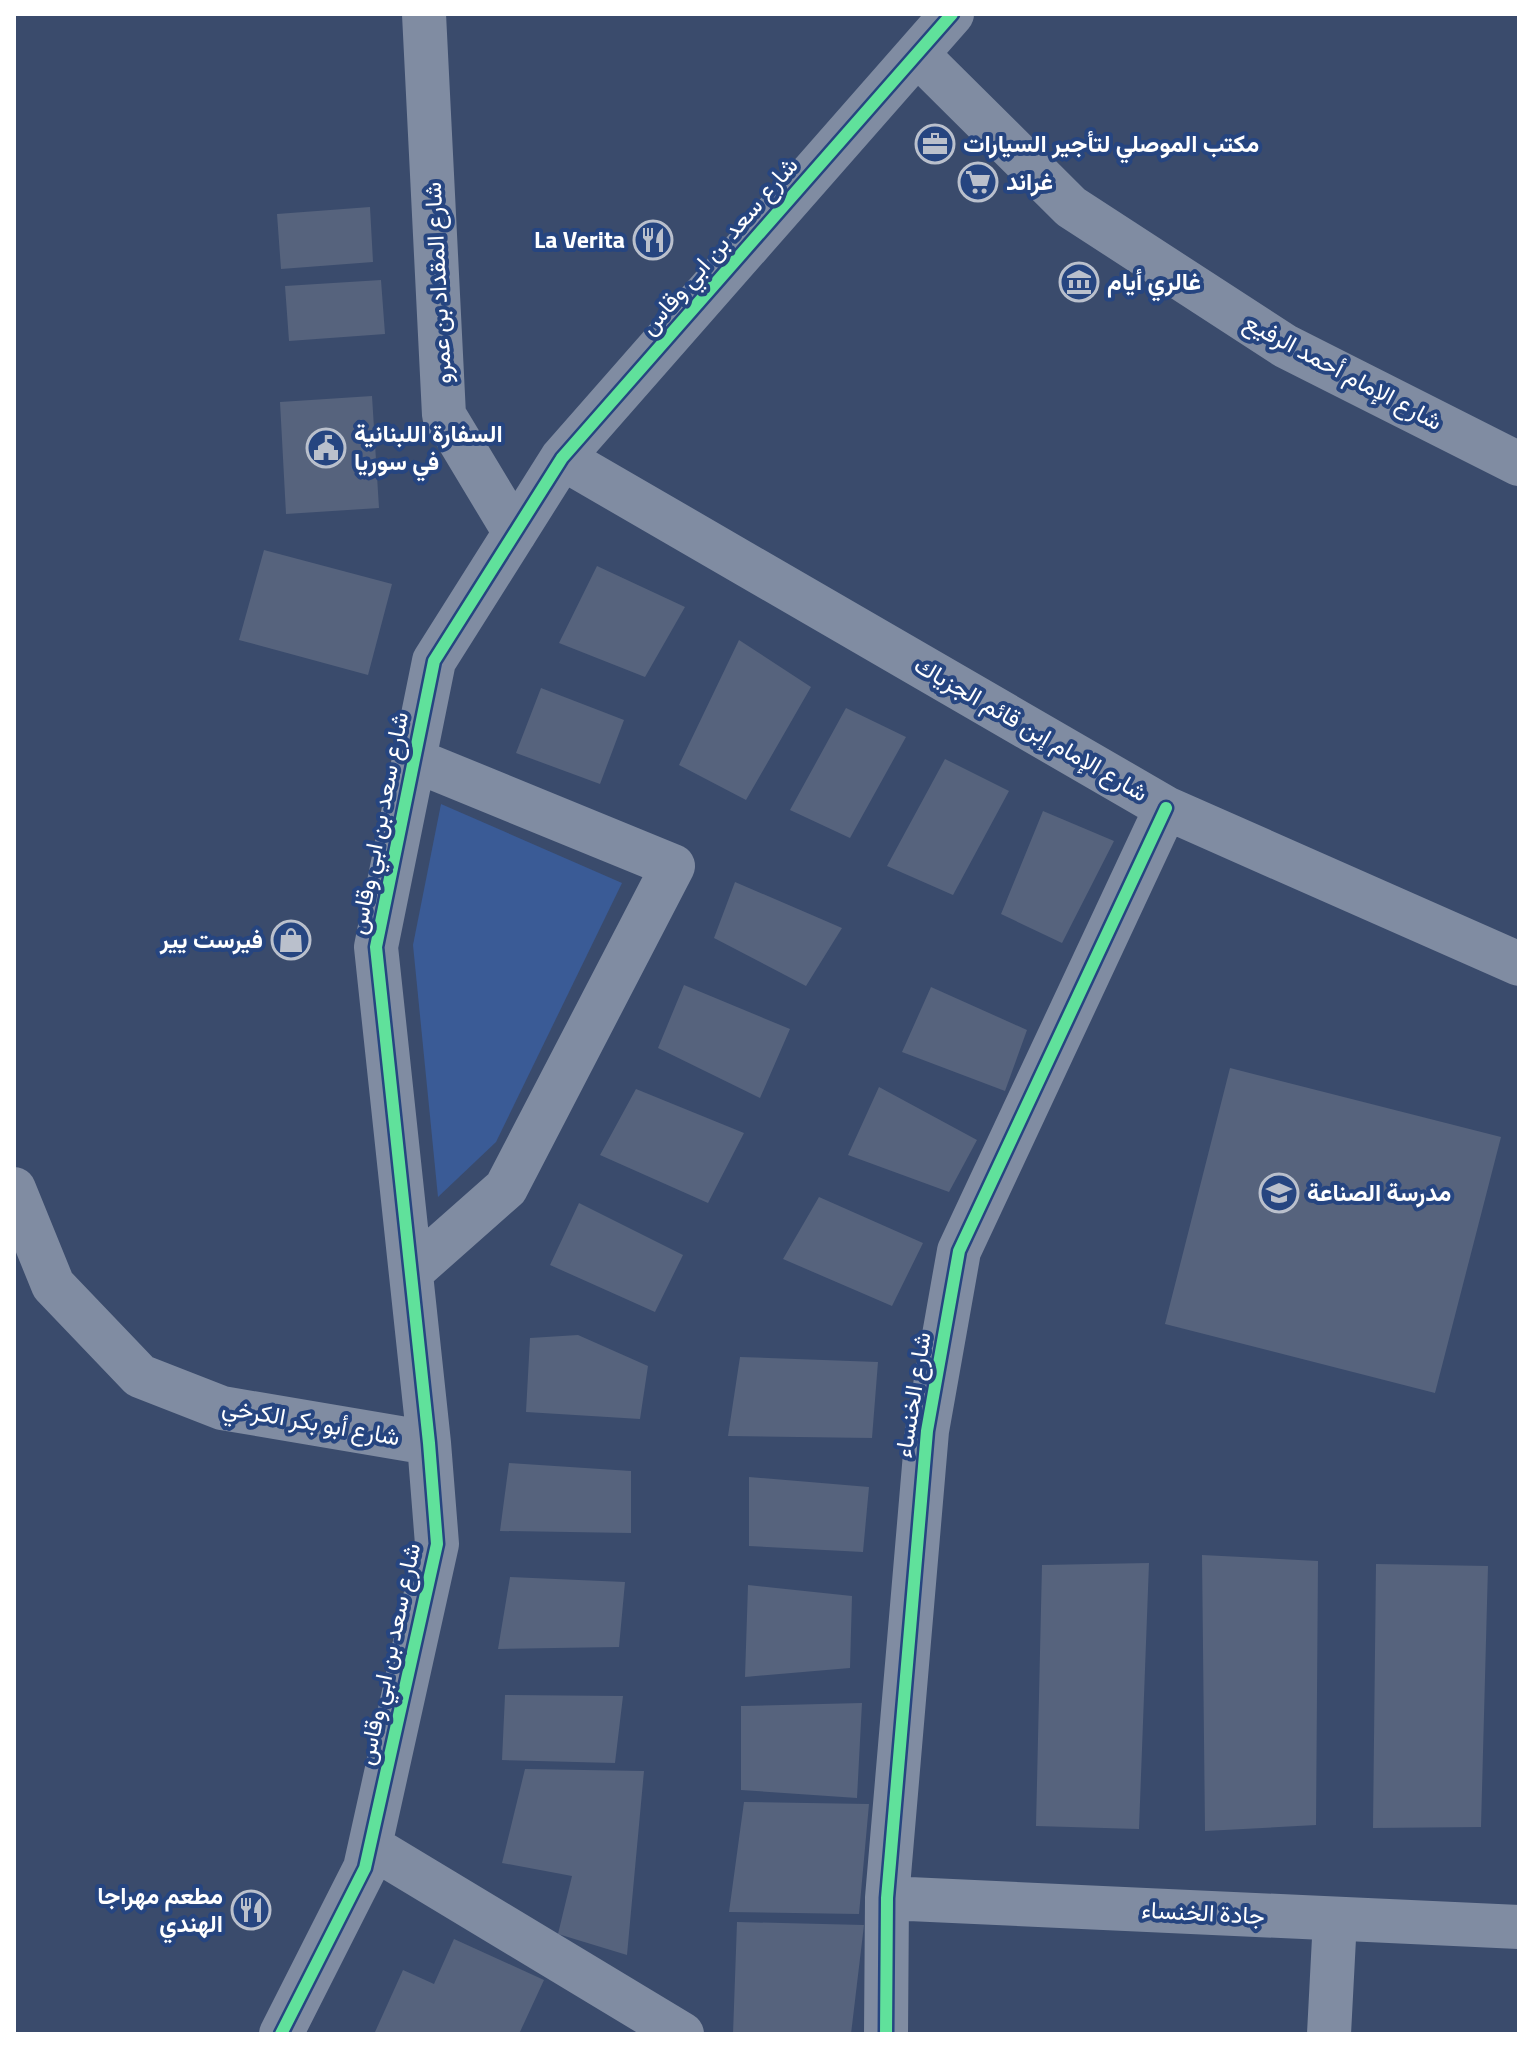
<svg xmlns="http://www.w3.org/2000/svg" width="1533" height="2048" font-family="'Titillium Web',Vazirmatn,sans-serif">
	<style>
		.green { fill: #3a5b96 }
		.building { fill: #56637d }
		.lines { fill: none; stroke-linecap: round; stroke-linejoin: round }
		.minor { stroke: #808ca2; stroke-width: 44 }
		.cycleway-casing { stroke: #264580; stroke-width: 17 }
		.cycleway { stroke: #60e19b; stroke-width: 12 }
		.labels { text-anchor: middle; stroke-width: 8; stroke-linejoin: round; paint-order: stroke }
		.poi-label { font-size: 24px; font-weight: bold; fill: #fff; stroke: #264580; text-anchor: start }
		.street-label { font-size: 24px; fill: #fff; stroke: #264580 }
	</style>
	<rect width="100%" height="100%" fill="#3a4b6c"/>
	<path class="green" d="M441,804L622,883L496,1142L438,1197L413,945Z"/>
	<path class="building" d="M370,207L373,262L281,269L277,214Z
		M381,280L385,334L289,341L285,286Z
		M372,396L379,508L286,514L280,402Z
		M264,550L392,584L368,675L239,640Z
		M597,566L685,607L645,677L559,643Z
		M739,640L811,687L746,800L679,765Z
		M541,688L624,720L600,784L516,753Z
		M846,708L906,737L850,838L790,810Z
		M945,759L1009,791L953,895L887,866Z
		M1043,811L1114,841L1062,943L1001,914Z
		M735,882L842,928L806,986L714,938Z
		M684,985L790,1029L760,1098L658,1048Z
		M931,987L1027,1030L1005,1091L902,1052Z
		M1230,1068L1501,1137L1435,1393L1165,1324Z
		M879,1087L977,1140L949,1192L848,1155Z
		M636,1089L744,1133L708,1203L600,1155Z
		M819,1197L923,1243L892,1306L783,1259Z
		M579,1203L683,1255L655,1312L550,1265Z
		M578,1335L648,1366L640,1419L526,1412L530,1338Z
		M740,1357L878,1362L872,1438L728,1436Z
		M509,1463L631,1471V1533L500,1531Z
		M749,1477L869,1487L863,1552L749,1546Z
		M1202,1555L1318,1561L1316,1825L1205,1831Z
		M1149,1563L1139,1829L1036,1826L1042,1565Z
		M1376,1564L1488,1566L1481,1827L1373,1828Z
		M510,1577L625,1582L619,1647L498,1649Z
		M748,1585L852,1596L850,1668L745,1677Z
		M505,1695L623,1696L615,1763L502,1760Z
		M862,1703L857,1798L741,1790V1706Z
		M525,1769L644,1771L627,1955L558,1934L572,1876L502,1863Z
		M744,1802L869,1804L859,1914L729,1912Z
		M737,1922L864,1925L851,2034H733Z
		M454,1939L544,1980L519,2034H380L375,2032L403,1970L434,1984Z"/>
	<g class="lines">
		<path class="minor" d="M424,14L444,415L515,533
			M917,54L1071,207L1285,346L1519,464
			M562,458L1166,808L1519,964
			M14,1189L53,1285L140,1376L222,1408L429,1443
			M411,1272L506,1188L673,866L414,760
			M370,1846L682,2034
			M887,1898L1519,1927
			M281,2034L365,1868L437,1544L429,1443L376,947L434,661L562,458L952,14
			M886,2034L887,1898L927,1431L959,1251L1166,808
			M1329,2034L1335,1919"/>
		<defs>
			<path id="cycleway" d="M281,2034L365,1868L437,1544L429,1443L376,947L434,661L562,458L952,14
				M886,2034L887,1898L927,1431L959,1251L1166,808"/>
		</defs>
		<use href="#cycleway" class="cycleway-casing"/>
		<use href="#cycleway" class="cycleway"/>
	</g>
	<defs>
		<symbol id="office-ring" viewBox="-11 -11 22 22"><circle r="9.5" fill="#264580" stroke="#bac0cc" stroke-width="1.5"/><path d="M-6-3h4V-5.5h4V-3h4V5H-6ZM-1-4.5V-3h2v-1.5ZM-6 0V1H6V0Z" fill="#bac0cc"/></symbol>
		<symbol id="supermarket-ring" viewBox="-11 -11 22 22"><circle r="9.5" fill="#264580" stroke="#bac0cc" stroke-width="1.5"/><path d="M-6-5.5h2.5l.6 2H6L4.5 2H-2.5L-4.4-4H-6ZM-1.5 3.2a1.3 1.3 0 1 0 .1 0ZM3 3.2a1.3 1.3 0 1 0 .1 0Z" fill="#bac0cc"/></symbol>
		<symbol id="restaurant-ring" viewBox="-11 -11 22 22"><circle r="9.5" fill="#264580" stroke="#bac0cc" stroke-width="1.5"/><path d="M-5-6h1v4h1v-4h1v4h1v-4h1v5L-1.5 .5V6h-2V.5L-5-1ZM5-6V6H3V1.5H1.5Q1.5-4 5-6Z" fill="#bac0cc"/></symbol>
		<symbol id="museum-ring" viewBox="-11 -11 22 22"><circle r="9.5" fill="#264580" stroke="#bac0cc" stroke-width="1.5"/><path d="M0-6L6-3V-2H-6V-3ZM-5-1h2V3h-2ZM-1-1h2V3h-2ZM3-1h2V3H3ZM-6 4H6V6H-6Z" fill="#bac0cc"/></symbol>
		<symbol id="civic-ring" viewBox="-11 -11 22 22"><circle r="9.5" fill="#264580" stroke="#bac0cc" stroke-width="1.5"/><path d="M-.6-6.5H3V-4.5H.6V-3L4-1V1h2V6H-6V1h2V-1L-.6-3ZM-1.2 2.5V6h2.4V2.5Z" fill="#bac0cc"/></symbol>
		<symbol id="shop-ring" viewBox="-11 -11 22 22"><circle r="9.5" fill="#264580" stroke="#bac0cc" stroke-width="1.5"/><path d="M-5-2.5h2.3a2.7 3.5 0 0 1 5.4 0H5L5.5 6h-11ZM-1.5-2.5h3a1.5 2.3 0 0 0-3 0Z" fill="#bac0cc"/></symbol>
		<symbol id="school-ring" viewBox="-11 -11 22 22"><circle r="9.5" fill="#264580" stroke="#bac0cc" stroke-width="1.5"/><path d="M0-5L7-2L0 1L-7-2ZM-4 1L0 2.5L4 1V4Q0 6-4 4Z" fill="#bac0cc"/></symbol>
	</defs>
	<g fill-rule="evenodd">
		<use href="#office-ring" x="913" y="122" width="44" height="44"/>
		<use href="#supermarket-ring" x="956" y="160" width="44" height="44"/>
		<use href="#restaurant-ring" x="631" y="218" width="44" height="44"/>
		<use href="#museum-ring" x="1057" y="260" width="44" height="44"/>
		<use href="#civic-ring" x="304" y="426" width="44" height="44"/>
		<use href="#shop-ring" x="269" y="918" width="44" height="44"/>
		<use href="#school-ring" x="1257" y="1171" width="44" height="44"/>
		<use href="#restaurant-ring" x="229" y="1888" width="44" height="44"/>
	</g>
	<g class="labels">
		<g class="poi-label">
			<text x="963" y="152">مكتب الموصلي لتأجير السيارات</text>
			<text x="1006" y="190">غراند</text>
			<text x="625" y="248" text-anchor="end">La Verita</text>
			<text x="1107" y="290">غالري أيام</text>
			<text x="354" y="442">السفارة اللبنانية<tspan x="354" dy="28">في سوريا</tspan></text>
			<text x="263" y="948" text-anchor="end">فيرست يير</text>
			<text x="1307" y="1201">مدرسة الصناعة</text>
			<text x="223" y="1904" text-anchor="end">مطعم مهراجا<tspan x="223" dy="28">الهندي</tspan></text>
		</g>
		<g class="street-label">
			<text transform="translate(719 246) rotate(-49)" y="8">شارع سعد بن ابي وقاس</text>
			<text transform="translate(438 283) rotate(-93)" y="8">شارع المقداد بن عمرو</text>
			<text transform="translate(1343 372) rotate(28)" y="8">شارع الإمام أحمد الرفيع</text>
			<text transform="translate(1031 729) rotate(30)" y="8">شارع الإمام إبن قائم الجزياك</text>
			<text transform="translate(379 823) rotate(-79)" y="8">شارع سعد بن ابي وقاس</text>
			<text transform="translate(913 1395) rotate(-81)" y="8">شارع الخنساء</text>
			<text transform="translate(311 1422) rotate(10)" y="8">شارع أبو بكر الكرخي</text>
			<text transform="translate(389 1654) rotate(-78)" y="8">شارع سعد بن ابي وقاس</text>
			<text transform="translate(1203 1913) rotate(3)" y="8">جادة الخنساء</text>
		</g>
	</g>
	<rect width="1533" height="2048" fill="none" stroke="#ffffff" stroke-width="32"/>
</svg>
